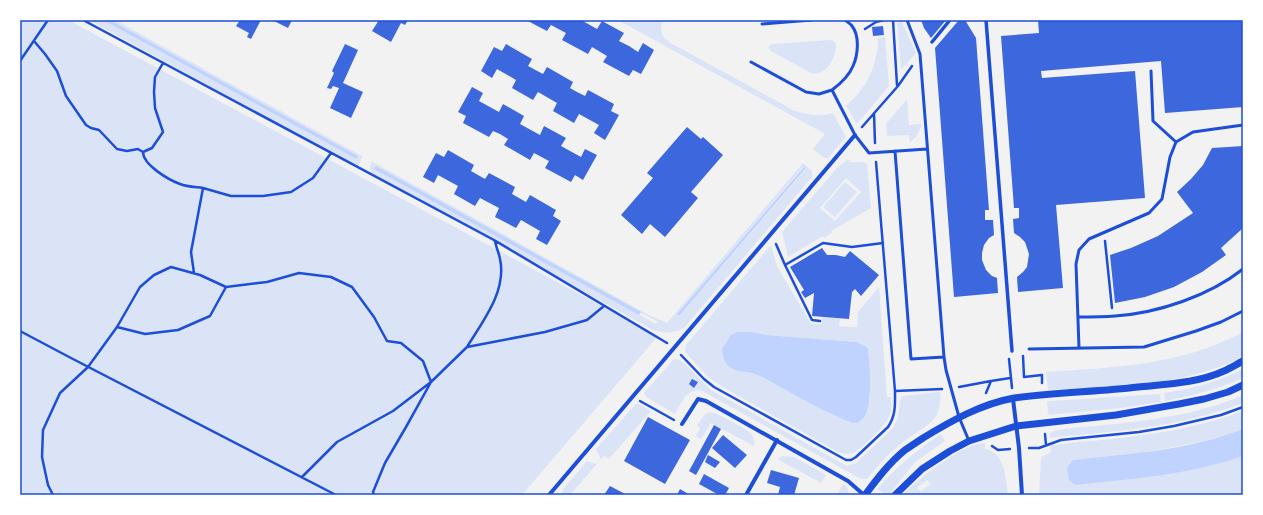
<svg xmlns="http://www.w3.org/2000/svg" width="1263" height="515" font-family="Rubik,sans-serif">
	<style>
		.green { fill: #dbe4f7; fill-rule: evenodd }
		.water { fill: #bfd3fe }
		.building { fill: #3d67dc }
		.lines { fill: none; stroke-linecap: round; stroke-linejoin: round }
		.path { stroke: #1d4ed8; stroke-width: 2.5 }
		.service { stroke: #1d4ed8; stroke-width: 3 }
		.pedestrian { stroke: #1d4ed8; stroke-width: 3.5 }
		.minor { stroke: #1d4ed8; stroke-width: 4 }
		.tertiary { stroke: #1d4ed8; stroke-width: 7 }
		.neatline { fill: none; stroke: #1d4ed8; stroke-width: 1.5 }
	</style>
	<rect width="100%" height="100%" fill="#f2f2f2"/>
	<path class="green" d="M20,20H68L658,336L522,495H20Z
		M89,20H103L356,159L357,156L110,20H115L360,155L362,156L359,166L356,167Z
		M618,20H663C659,29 661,36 669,42L793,110C807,115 819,117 833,113L846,137L828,158L823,157L813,149L825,134Z
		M897,20H901L916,53L901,70Z
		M885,37L889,86L857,124L846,106C867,88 878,65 878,38Z
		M830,40H832L836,43C838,55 826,78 811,73L771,51L769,48V46L772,44Z
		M907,99L909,125L920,124L922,125L916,137L910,142L909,135L887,136L886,124Z
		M847,160H850V162H863L867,164L871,208L831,231L832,233L824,238L823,236L788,257L782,232L837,168ZM846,178L861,192L835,221L820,208Z
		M371,161L647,314L667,323L803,163L812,171V177L684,328C673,333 666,334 653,330L374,176L370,169ZM376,166L658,322L656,324L374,169ZM803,167L806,169L679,316L677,314Z
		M845,182L857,192L835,217L823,207Z
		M771,245L777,266L811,324H821L822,317L840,318L839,326L857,327L858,312L879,287L887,397H891C891,403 892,409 890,415C887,424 862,449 853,453C848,455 843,454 838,452L721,386L709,378L685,352L686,345ZM752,332L766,335L857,342L868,349L870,399L856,423L835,416L758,375Z
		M1243,332V357C1182,387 1114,386 1048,390L1046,372C1116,367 1179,366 1243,332Z
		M675,359L680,360L685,364L711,390L847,466L856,463L893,428L898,417L900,400L903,396L940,392C941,399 940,410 936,416C931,425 915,433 907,439C892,450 879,464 867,479H861L702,391C686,388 682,403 675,414L646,397L644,393L673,360Z
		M1243,369V378C1218,389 1192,396 1165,401L1164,393C1191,389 1218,382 1243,369Z
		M1160,394L1161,402L1120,408L1049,415L1048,413L1047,402L1049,401Z
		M1243,395V403C1197,421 1148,428 1099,433C1083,435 1066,435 1050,438V433L1054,431C1071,427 1089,427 1106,425C1152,420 1200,414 1243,395Z
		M636,404H639L651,411L609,459L604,456L570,495H561L564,488L587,461L596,464L601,459L596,449L635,405Z
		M1243,411V429C1210,442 1175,446 1141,453C1116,458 1092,463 1068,469L1069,480L1075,485C1132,479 1189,475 1243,456V495H1039L1041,457L1051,452L1050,446C1068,442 1093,441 1111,439C1156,434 1201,427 1243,411Z
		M709,412C716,412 747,429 751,434C754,438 755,442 754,446L711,423L701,439L696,436L700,428L697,426C701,420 703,415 709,412Z
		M941,434L945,441L915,462L889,495H886L877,489C896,467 917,450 941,434Z
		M985,443V449C1005,452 1006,478 1008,495H902C921,478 960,444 985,443ZM927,480L931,484L921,491L917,488Z
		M783,456L794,457L826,475L821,483L777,459Z
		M843,484L847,487L849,495H837Z"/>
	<path class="water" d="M103,20H110L358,156L356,159Z
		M376,166L641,312L639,315L374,169Z
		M804,167L806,168L679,316L677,314Z
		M738,332H752L766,335L857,342L868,348C869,363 877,425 853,423C820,411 791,392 760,376C751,371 740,373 731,368C724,363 723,356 722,349L731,335Z
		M1243,429V456C1189,475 1132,479 1075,485L1069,480L1067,468L1073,460C1130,454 1189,450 1243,429Z"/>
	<path class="building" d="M240,20H261L251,39L247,37L249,33L236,26Z
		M272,20H292L288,28Z
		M379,20H408L405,25L401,23L391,42L372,31Z
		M526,20H581L597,29L602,21L624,33L619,41L629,46L638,52L643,43L654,50L641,74L633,70L629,76L603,62L607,56L592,47L588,54L562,40L566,33L551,25L547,31Z
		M921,20H946L931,38L924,28Z
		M959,20H965L976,38L989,210H985V220H993L994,235L989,238L984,245L982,253V260L986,270L992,276L997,278L998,293L954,297L935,48Z
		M1038,20H1243V107L1165,113L1161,61L1041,71L1042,78L1135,71L1145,198L1056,205L1063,288L1018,292L1017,277L1023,272L1027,267L1029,254L1025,242L1020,237L1014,233L1013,219L1019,218V208H1014L1001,36L1039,33Z
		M883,26L884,35L873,36L872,27Z
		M345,44L358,50L343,83L363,92L351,118L330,108L339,88L333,86L331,89L327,88L334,73L332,71Z
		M506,44L532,59L528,66L543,74L547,67L573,82L570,88L577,92L585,96L588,90L614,104L611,111L619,115L605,140L594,133L599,125L579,114L574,123L553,111L557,103L538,92L533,100L512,88L516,80L497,69L492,78L481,71L494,47L502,51Z
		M472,87L483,93L479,101L499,112L503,104L524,116L520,124L540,135L544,126L566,138L561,146L581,157L585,149L597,155L583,180L575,175L571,182L545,168L549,161L534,153L530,160L504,145L508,139L500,134L493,131L489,137L463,123L466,116L458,112Z
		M687,127L701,139L703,137L723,155L691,192L698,198L665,237L650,224L642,234L621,215L653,178L647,173Z
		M1243,146V228L1221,248L1226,255L1202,272L1174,287L1145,297L1115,303L1110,255L1131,248L1158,236L1193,213L1177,192L1191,179L1203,165L1212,148Z
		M448,150L474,165L471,171L485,179L489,173L515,187L512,194L526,202L530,195L556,210L553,216L561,221L547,245L536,239L540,231L521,220L516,228L495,217L499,208L480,198L475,206L454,194L458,186L438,175L434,183L423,177L436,153L444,157Z
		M822,248L827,255H836L845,257L850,251L879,275L861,296L855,289L852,292L849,319L812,316L814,293L805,298L801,292L804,290L790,267Z
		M692,379L698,382L694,388L689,384Z
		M648,417L690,440L665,484L624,461Z
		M714,425L721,429L696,475L689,471Z
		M723,435L747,455L735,468L712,448Z
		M708,455L720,462L715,468L705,462Z
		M771,470L799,478L794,495H778L780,487L767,483Z
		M704,474L729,488L725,495H719L699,484Z
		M610,486L627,495H604Z
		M680,489L690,495H677Z"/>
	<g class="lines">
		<path class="path" d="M83,20L494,240L667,343
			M893,20L897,85
			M865,29L876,22L884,20
			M34,41L45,54L57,71L66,96L86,125L91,128L99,130L117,149L127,151L138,149L143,152
			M20,61L48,20
			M163,63L155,77L154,92L155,108L163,132L152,148L143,152C143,165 169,180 180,184C187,187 196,187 203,188
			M874,114L875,143
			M862,127L898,86L912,66
			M1105,241L1112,308
			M776,244L785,265L823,243L852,247L883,243
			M785,265L812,320L820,321
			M194,273L191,252L203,188L231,196H263L291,192L313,178L331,153
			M117,327L145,334L178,330L210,316L226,287
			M20,331L71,358L336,495
			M467,347C483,321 507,291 500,259C499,253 496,247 495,241
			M681,355L704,379L714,387L846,460H851L856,457L888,427C896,415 895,405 895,391L876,162
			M1023,356L1024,377L1042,375V383
			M1009,359L1012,388
			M959,387L991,381L1010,378
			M895,391L942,389
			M986,393L991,381
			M640,401L674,420
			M1045,434L1046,445
			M992,446L998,450L1010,449
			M1029,448H1039L1061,440L1139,432L1174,426L1221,415L1243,407
			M53,495L48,485L42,457L43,430L60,393L88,367L117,327L140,287L154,275L171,267L200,275L226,287L267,282L299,273L331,277L352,287L374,317L387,341L401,343L423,361L431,382L393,411L337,442L302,477
			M374,495L373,492L385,463L406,427L431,382L467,347L545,332L587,320L604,306"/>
		<path class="service" d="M845,20C847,22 851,24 852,26C860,36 858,55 853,66C849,76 840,84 832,90L855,135L869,153L927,149
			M907,20L920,54L944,357L946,370L959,417L969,441
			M762,24L812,20
			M751,62L806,92L819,94L832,90
			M1151,71L1153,121L1176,142
			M895,151L911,359L944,357
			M1078,317C1091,317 1103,317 1115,316C1158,313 1209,296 1243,269
			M1079,348L1076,264L1079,250L1089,239L1149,213L1162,199L1170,157L1176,142L1193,132L1243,125
			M1029,349L1144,347L1196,331L1221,322L1243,311"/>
		<path class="pedestrian" d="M986,20L1012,351
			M932,42L950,20"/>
		<path class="minor" d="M1013,399L1019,448L1022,495
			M682,424L698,399L706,401L848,481L864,495
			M549,495L855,135
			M746,495L777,440"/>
		<path class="tertiary" d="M865,495C877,479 889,463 905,450C911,446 917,442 923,438C951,421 981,404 1014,398C1055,392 1097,392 1138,387C1167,384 1198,383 1224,371C1231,368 1237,364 1243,361
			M895,495L922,469L950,451L969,441L1016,426L1116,415L1179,404L1204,399L1228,392L1243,385"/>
	</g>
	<rect width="1263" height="515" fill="none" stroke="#ffffff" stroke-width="42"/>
	<rect x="21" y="21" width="1221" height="473" class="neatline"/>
</svg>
